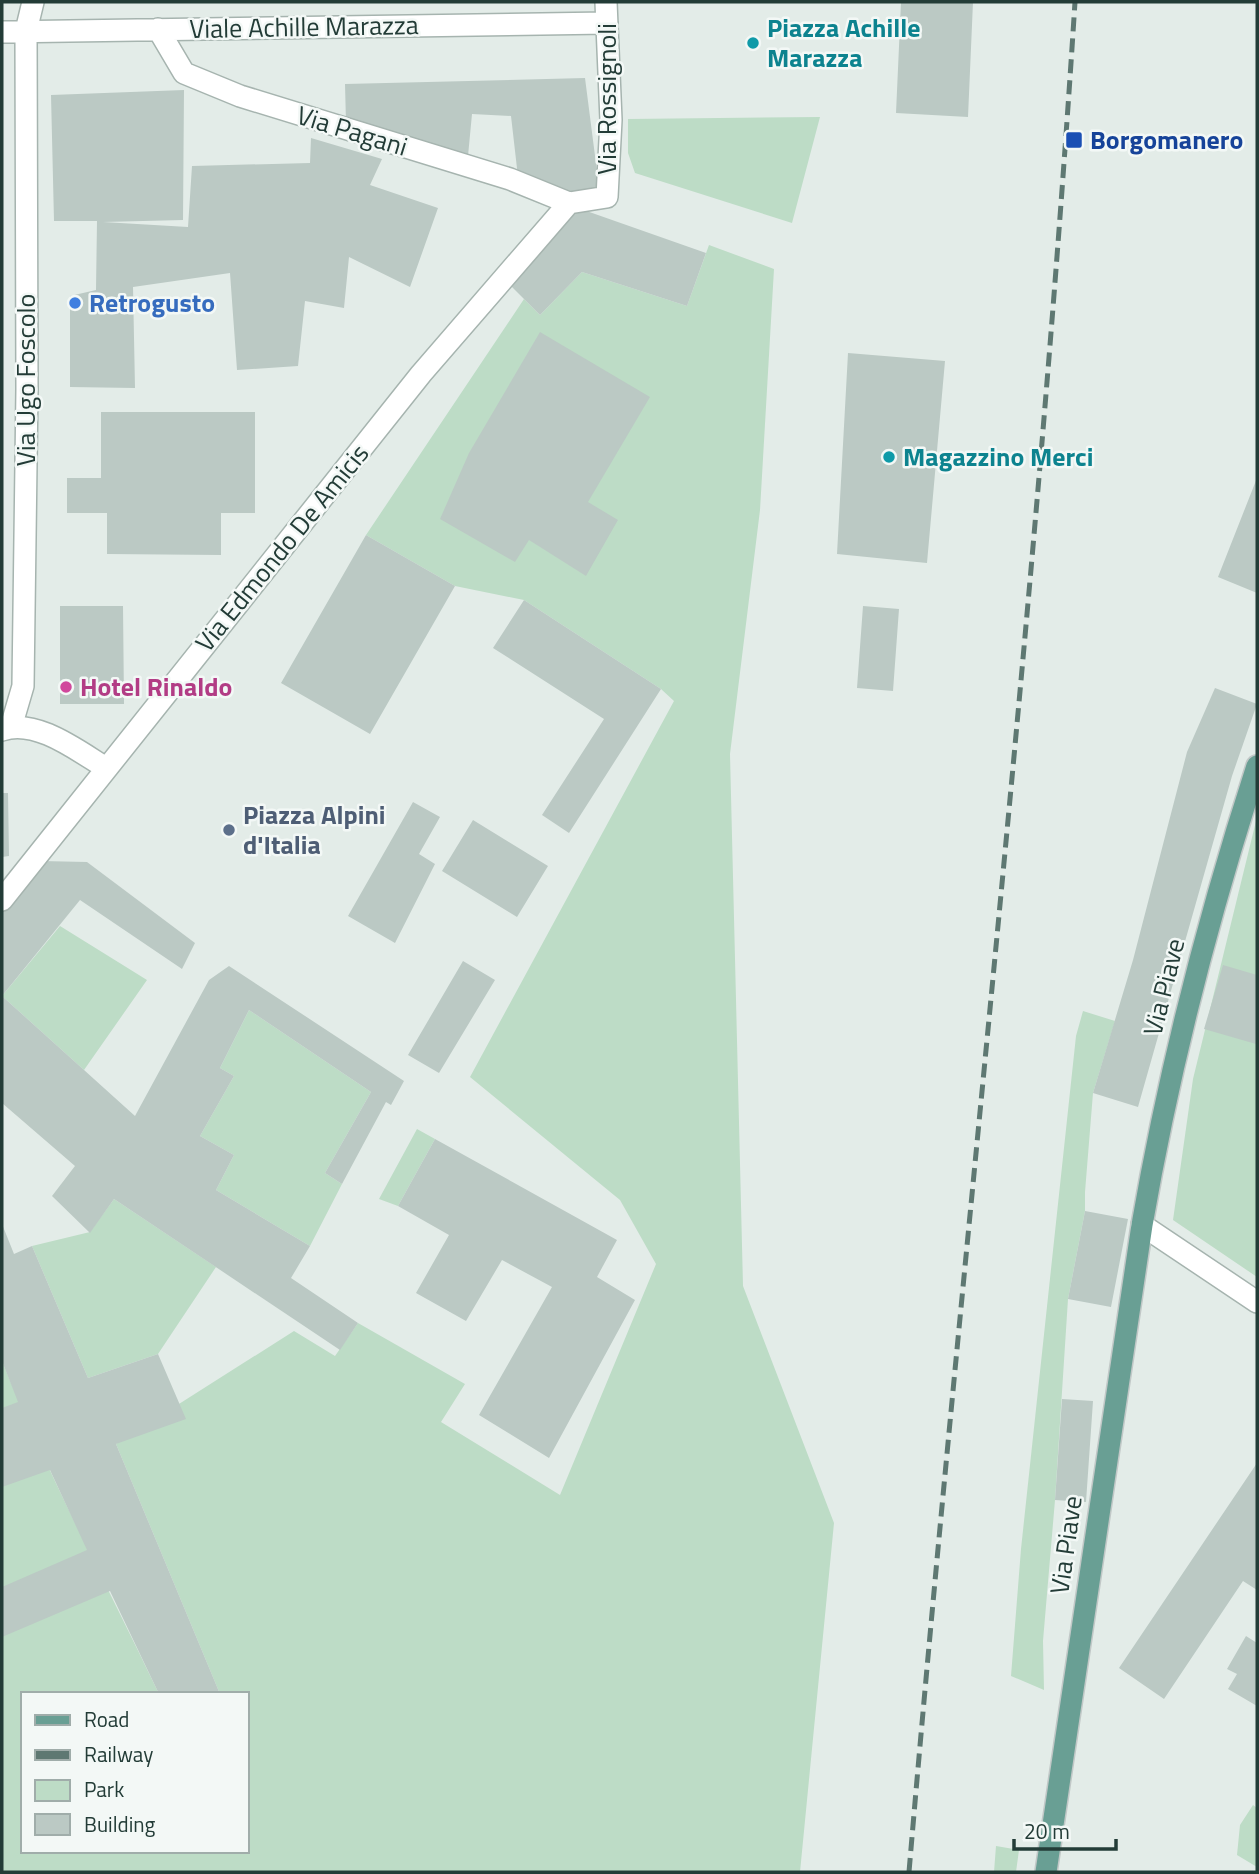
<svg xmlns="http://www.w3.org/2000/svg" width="1259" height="1874" font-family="'Titillium Web',sans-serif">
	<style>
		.green { fill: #bddcc6 }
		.building { fill: #bbc9c4 }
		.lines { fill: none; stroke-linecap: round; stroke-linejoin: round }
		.minor-casing { stroke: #a6b4af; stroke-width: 24 }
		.major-casing { stroke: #c1c8c7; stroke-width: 24 }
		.minor { stroke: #fff; stroke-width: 21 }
		.major { stroke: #699f94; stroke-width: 21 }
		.rail { stroke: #5e7872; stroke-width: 5; stroke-dasharray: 14 7; stroke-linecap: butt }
		.culture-dot { fill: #0f9aa8; stroke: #f3f8f6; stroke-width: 2.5 }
		.transit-dot { fill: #1a4fb4; stroke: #f3f8f6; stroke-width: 2.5 }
		.shop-dot { fill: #3f7fe0; stroke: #f3f8f6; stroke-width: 2.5 }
		.hotel-dot { fill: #d1479c; stroke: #f3f8f6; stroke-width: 2.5 }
		.service-dot { fill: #5c6f8a; stroke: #f3f8f6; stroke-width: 2.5 }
		.labels { text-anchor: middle; stroke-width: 5; stroke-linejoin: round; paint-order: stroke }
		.street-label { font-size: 26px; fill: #233c37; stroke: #f3f8f6 }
		.culture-label { font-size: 26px; font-weight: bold; fill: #0d838f; stroke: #f3f8f6; text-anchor: start }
		.transit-label { font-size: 26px; font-weight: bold; fill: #164399; stroke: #f3f8f6; text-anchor: start }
		.shop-label { font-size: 26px; font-weight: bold; fill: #366cbe; stroke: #f3f8f6; text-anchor: start }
		.hotel-label { font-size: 26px; font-weight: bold; fill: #b23c85; stroke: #f3f8f6; text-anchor: start }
		.service-label { font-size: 26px; font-weight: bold; fill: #4e5e75; stroke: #f3f8f6; text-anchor: start }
	</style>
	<rect width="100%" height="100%" fill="#e3ece8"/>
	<path class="green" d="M820,117L792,223L635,173L628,153V119Z
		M709,245L774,269L760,510L730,754L743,1286L834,1523L800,1872H2V1361C48,1475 106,1583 159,1694H23V1851H247V1694H220L116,1444L294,1331L335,1356L358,1323L465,1384L441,1422L560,1495L656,1264L620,1200L470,1077L674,701L661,689L524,600L455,586L366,535L524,299L540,315L582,272L687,306Z
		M1257,817V1277L1173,1220L1193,1079Z
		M60,926L147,980L84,1070L2,996Z
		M249,1010L371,1092L325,1173L342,1184L310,1246L216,1190L234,1155L200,1136L234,1076L220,1068Z
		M1083,1011L1115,1021L1093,1093L1085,1192V1211L1068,1299L1055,1500L1043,1641L1044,1690L1011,1676L1021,1549L1076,1036Z
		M417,1129L435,1139L398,1206L379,1199Z
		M114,1199L216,1267L158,1354L88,1378L32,1246L90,1232Z
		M1253,1805L1257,1808V1867L1237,1855L1240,1825Z
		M996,1846L1019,1850L1016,1872H994Z"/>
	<path class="building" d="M901,2H973L968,117L896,113Z
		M585,78L599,187L584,196L518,177L511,116L472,114L468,156L346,123L345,84Z
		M184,90L183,220L103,222L188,227L192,166L310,163L311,138L382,159L370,185L438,208L410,287L349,257L344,308L305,301L298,366L237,370L230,273L133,287L135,388L70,387V296L96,290L97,221H54L51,95Z
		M578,208L706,253L687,306L582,272L540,315L510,285Z
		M540,332L650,397L588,502L618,520L586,576L529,540L515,562L440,519L469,453Z
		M848,353L945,361L927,563L837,554Z
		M101,412H255V513H221V555L107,554V513H67V478H101Z
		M1257,478V593L1218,577Z
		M366,535L455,586L370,734L281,683Z
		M524,600L661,689L569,833L542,815L604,719L493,648Z
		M60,606H123L124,704H60Z
		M863,606L899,609L893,691L857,688Z
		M1215,688L1257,704L1232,776L1138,1107L1093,1093L1133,960L1187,752Z
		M2,793H8L9,856L2,857Z
		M413,802L440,817L419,854L435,864L395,943L348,916Z
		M473,820L548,866L517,917L442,871Z
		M41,861L87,862L195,943L182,969L80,900L2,996L135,1116L209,980L229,966L404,1081L391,1105L386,1102L342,1184L325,1173L371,1092L249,1010L220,1068L234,1076L200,1136L234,1155L216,1190L310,1246L291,1278L358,1323L340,1350L114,1199L90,1233L52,1196L75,1166L2,1103V911Z
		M463,961L495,980L439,1073L408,1055Z
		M1223,965L1257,975L1256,1044L1204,1029Z
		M435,1139L617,1240L597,1277L635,1300L549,1458L479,1415L552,1287L502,1260L466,1321L416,1293L449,1235L398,1206Z
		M1085,1211L1128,1219L1111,1307L1068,1299Z
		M2,1224L14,1254L32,1246L88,1378L158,1354L186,1419L116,1444L220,1694H159L110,1591L2,1637V1587L87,1550L50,1470L2,1487V1408L18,1402L2,1361Z
		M1062,1399L1093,1401L1086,1502L1055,1500Z
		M1257,1463V1590L1243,1581L1164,1699L1119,1668Z
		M1246,1636L1257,1643V1706L1228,1689L1237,1674L1227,1669Z"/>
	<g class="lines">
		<defs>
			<path id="minor" d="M158,29L184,73L240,96L510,179L569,203
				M2,32L607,23
				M569,203L607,197L611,120L606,2
				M11,727L23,686L27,389L26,31L33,2
				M2,730C36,718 78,751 106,768
				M2,900L421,374L569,203
				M1142,1225L1257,1302"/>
			<path id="major" d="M1046,1872L1142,1225C1169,1069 1208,917 1257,766"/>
		</defs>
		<use href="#minor" class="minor-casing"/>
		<use href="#major" class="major-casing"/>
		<use href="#minor" class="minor"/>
		<use href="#major" class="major"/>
		<path class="rail" d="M909,1872C962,1249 1035,626 1075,2"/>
	</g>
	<g class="culture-dot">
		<circle cx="753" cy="43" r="7"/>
		<circle cx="889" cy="457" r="7"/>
	</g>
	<rect class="transit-dot" x="1065" y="131" width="18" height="18" rx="3.5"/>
	<circle class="shop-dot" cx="75" cy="303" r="7"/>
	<circle class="hotel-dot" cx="66" cy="687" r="7"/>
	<circle class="service-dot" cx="229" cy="830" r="7"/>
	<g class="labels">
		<g class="street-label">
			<text transform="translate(304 27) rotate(-1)" y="9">Viale Achille Marazza</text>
			<text transform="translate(607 99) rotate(-90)" y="9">Via Rossignoli</text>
			<text transform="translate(352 131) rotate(17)" y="9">Via Pagani</text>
			<text transform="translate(26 380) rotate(-90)" y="9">Via Ugo Foscolo</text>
			<text transform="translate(282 548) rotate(-51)" y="9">Via Edmondo De Amicis</text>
			<text transform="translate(1164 987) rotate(-76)" y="9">Via Piave</text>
			<text transform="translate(1066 1545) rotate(-82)" y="9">Via Piave</text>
		</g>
		<g class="culture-label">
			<text x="767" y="37">Piazza Achille<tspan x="767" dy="30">Marazza</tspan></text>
			<text x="903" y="466">Magazzino Merci</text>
		</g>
		<g class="transit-label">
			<text x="1090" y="149">Borgomanero</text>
		</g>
		<g class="shop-label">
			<text x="89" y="312">Retrogusto</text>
		</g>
		<g class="hotel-label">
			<text x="80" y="696">Hotel Rinaldo</text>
		</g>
		<g class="service-label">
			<text x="243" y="824">Piazza Alpini<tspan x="243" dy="30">d'Italia</tspan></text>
		</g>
	</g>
	<rect width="1259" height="1874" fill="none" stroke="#233c37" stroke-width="7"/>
	<rect x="21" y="1692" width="228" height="161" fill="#f3f8f6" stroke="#a0adaa" stroke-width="2"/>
	<rect x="35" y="1715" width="35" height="10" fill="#699f94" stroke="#a0adaa" stroke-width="2"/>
	<text x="84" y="1727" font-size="21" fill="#233c37">Road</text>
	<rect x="35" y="1750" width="35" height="10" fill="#5e7872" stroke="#a0adaa" stroke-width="2"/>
	<text x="84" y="1762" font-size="21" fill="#233c37">Railway</text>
	<rect x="35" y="1780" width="35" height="21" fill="#bddcc6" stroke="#a0adaa" stroke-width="2"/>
	<text x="84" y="1797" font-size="21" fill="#233c37">Park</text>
	<rect x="35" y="1814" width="35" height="21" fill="#bbc9c4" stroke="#a0adaa" stroke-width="2"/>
	<text x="84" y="1832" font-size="21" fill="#233c37">Building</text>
	<path d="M1014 1839v10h102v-10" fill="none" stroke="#233c37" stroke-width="3.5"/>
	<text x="1024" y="1839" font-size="21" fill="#233c37" stroke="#f3f8f6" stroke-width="5" paint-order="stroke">20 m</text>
</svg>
